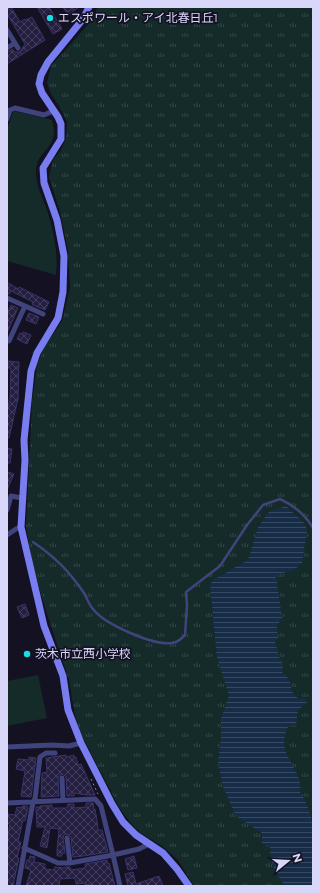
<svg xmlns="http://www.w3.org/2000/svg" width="320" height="893" font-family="Montserrat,'Noto Sans JP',sans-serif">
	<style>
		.grass { fill: url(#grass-tufts) }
		.park { fill: #142b29 }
		.water { fill: url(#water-rules) }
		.building { fill: url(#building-cross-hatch); stroke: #3b346a }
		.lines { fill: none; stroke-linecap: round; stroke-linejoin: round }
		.path { stroke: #3da89b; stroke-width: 1; stroke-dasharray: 2 3; stroke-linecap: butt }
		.lane { stroke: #41437c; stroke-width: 2.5 }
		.street { stroke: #41437c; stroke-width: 5 }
		.secondary { stroke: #787def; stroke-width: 7 }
		.poi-dot { fill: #1adce3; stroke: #131122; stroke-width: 1.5 }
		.labels { text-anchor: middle; stroke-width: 3.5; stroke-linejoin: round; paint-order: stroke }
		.poi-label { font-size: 12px; fill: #d8d7fa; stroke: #131122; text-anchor: start }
	</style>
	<defs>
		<pattern id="grass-tufts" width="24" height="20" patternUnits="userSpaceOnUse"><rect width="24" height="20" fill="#142b29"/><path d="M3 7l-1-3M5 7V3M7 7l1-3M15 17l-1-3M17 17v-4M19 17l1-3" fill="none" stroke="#354949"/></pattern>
		<pattern id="water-rules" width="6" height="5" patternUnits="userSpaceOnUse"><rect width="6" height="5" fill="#162c47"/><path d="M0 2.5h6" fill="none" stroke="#374a62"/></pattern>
		<pattern id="building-cross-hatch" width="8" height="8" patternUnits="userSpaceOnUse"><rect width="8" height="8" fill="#241f41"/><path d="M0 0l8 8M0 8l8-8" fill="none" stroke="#433f5d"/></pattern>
	</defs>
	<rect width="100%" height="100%" fill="#131122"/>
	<path class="grass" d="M98,7H313V886H194L178,860L162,846L141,833L129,821L119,807L79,730L74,710L69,680L46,611L33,566L26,527L32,402L37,365L44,348L62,321L70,288L68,250L60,212L49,177L53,160L61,150L66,138L67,122L59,106L51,94L47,83L51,66L91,21Z"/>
	<path class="park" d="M15,111L52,120C61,148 37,149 36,170C35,188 46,203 50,220C55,238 58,257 56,275L7,261V130L13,112Z
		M38,675L47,718L7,726V681Z"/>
	<path class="water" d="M286,506L305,524L307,531L302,563L293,571L282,573L276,576L282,618L277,626L278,638L275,642L280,660L282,661L283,667L282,672L288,678L291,684V690L298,699L304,698L307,703L298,710L296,726H288C287,730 284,737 284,741C284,760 303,772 300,792C319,818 313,855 313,886H285C277,875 268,862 271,848L262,843V833L236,816L223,787L218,762L221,737V719L229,695L217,658L210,585L213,580L248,560L258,527L269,512Z"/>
	<path class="building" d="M7,7H11L20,22L25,19L26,20L32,17L45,40L7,64V52L13,49L14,52H20L25,44L7,14Z
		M37,7H49L62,29L53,34Z
		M63,7H79L68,15Z
		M7,282L18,289L19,287L49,302L45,310L33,305L32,304L33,302L11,291L9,294H7Z
		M11,305L18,308L7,333V314Z
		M29,313L39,317L36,324L26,320Z
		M23,332L31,335L27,344L17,339L20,333L22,334Z
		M8,361L19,362L18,399L9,438L7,437V411L10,398L11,370L10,368H8Z
		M7,448L12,449L10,463H7Z
		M8,472L14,474L7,490V475Z
		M25,604L29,615L22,618L17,607Z
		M66,755V757L74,755V757H76L78,765L81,764L95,795H86L74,793V796H67L66,777L64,775L61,774L58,778L59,796L41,797L42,773L47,772L46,758Z
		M29,757L36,758L31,797L21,796L25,771L16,769L18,759L29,760Z
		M86,803H93L94,809H95L97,820L98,830H102L108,852L83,856L73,857L71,837L67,834L64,835L63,838L65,853H62V856H57V850L59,829L50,828L47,848L40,846L45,827H37L36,807H40V806L52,805V808H67L68,804H74V808L86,807Z
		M22,806H27L28,808L25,821L23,820L18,842H21L17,858H19L17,867L13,886H7V842L10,823L7,824V814L15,815L17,807L22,808Z
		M30,856L35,857L34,862L45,864V869L54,870L55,867L65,868V867H70L71,870L85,868V864L107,860V863H109L115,886H90V884L85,885V883L76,884L75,878L60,879L59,886H26L31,870L25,868L27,860H29Z
		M134,856L137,868L128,870L125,859Z
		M133,872L136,884L159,876L163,886H128L125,874Z"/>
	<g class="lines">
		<path class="path" d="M91,779L98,794"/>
		<path class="lane" d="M33,542C55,557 69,571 84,593C87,598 89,605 93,609C104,624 154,646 172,643C178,642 181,639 185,635L187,605L186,592L220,566L247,525L263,505L280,499C295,506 305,514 313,528"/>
		<path class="street" d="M7,30L18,48
			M7,48L15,43
			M7,119L10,110L15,108L44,115L53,111
			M7,298L43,314
			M7,341H9L25,306
			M7,510L11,496L22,498
			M7,535L16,529L21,527
			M7,747L52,745L69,746L81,743
			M62,778L63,800
			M7,803L95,799L101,806L113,855L70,863H58L24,848
			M67,838L70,863
			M18,886L33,802L35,799L40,757L46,753H55
			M120,886L113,855L139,849L149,844"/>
		<path class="secondary" d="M89,7L83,19L48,62L41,75L39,84L42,93L58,117L61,124V139L43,168L44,183L57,220L64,256L63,292L58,318L37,353L31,371L24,440L25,460L21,527L44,626L63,676L68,710L81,743L112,804L123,822L136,835L163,853L177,869L189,886"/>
	</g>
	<g class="poi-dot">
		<circle cx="50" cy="18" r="4"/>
		<circle cx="27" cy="654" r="4"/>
	</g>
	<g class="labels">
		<g class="poi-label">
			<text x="58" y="22">エスポワール・アイ北春日丘1</text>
			<text x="35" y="658">茨木市立西小学校</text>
		</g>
	</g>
	<rect width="320" height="893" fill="none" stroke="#d8d7fa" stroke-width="16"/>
	<g transform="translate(288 861) rotate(72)" stroke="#131122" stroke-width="3" paint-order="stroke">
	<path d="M0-3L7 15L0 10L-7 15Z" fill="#d8d7fa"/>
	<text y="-6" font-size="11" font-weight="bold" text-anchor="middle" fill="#d8d7fa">N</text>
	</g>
</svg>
